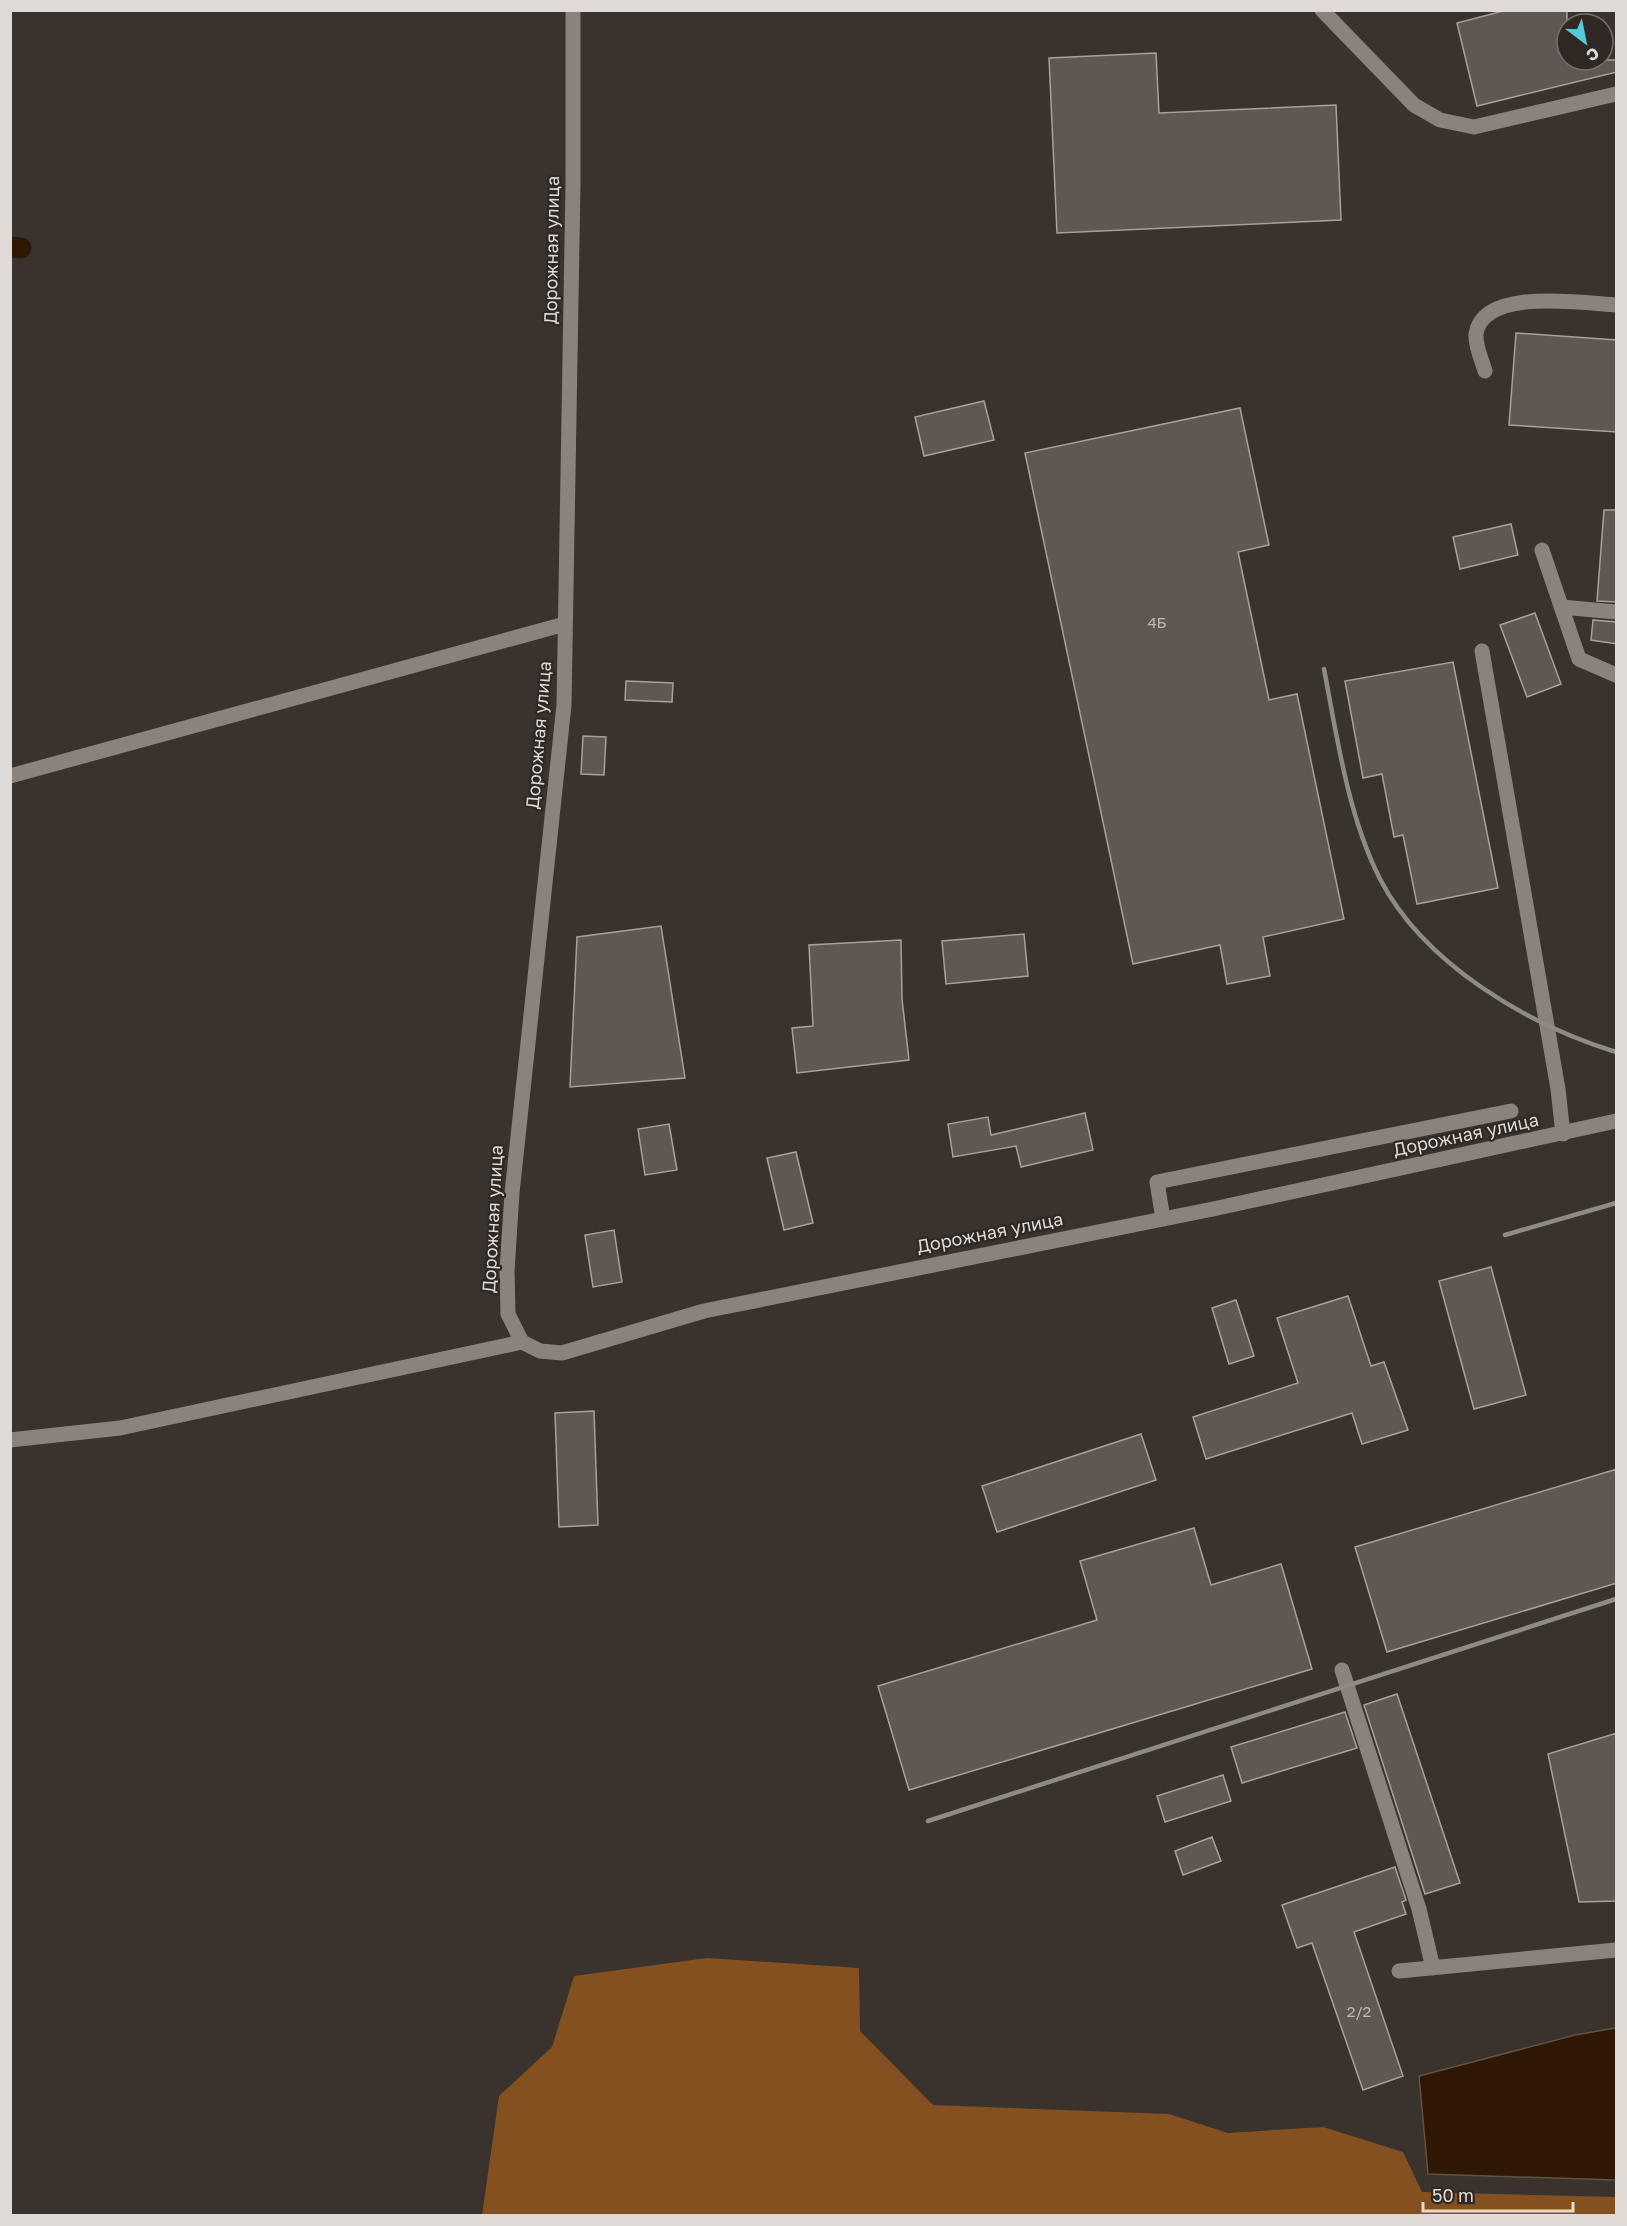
<svg xmlns="http://www.w3.org/2000/svg" width="1627" height="2226" font-family="'Golos Text',sans-serif">
	<style>
		.green { fill: #855020 }
		.water { fill: #2e1703; stroke: #635242; stroke-width: 1.5 }
		.lines { fill: none; stroke-linecap: round; stroke-linejoin: round }
		.canal { stroke: #2e1703; stroke-width: 21 }
		.building { fill: #5f5751; stroke: #a9a099; stroke-width: 1.5 }
		.minor { stroke: #8b827b; stroke-width: 15 }
		.rail { stroke: #908a85; stroke-width: 4.5 }
		.labels { text-anchor: middle; stroke-width: 4.5; stroke-linejoin: round; paint-order: stroke }
		.number-label { font-size: 15px; fill: #bfb9b5 }
		.street-label { font-size: 18px; fill: #dfdad6; stroke: #302823 }
	</style>
	<rect width="100%" height="100%" fill="#3a322d"/>
	<path class="green" d="M707,1958L859,1968L860,2031L933,2105L1169,2114L1228,2133L1323,2127L1403,2152L1422,2192L1616,2197V2215H482L499,2096L552,2047L574,1976Z"/>
	<path class="water" d="M1616,2028V2180L1428,2174L1419,2076L1575,2035Z"/>
	<g class="lines">
		<path class="canal" d="M10,247L21,248"/>
	</g>
	<path class="building" d="M1507,10H1567V60H1617V72L1477,106L1457,23Z
		M1156,53L1159,113L1336,105L1341,220L1057,233L1049,58Z
		M1516,333L1617,340V432L1509,425Z
		M984,401L994,440L924,456L915,417Z
		M1240,408L1269,545L1238,552L1269,700L1297,694L1344,919L1263,937L1270,976L1227,984L1220,945L1133,964L1025,453Z
		M1604,510H1617V602L1597,601Z
		M1511,524L1518,555L1460,569L1453,537Z
		M1535,613L1561,684L1527,697L1500,625Z
		M1593,620L1617,622V644L1591,640Z
		M1453,662L1498,888L1417,904L1403,835L1394,837L1382,774L1363,778L1345,681Z
		M626,681L673,683L672,702L625,700Z
		M583,736L606,737L604,775L581,774Z
		M661,926L685,1078L570,1087L577,937Z
		M1024,934L1028,976L946,984L942,941Z
		M901,940L902,999L909,1060L797,1073L792,1028L813,1026L809,945Z
		M1085,1113L1093,1150L1021,1167L1016,1146L953,1157L948,1124L988,1117L991,1135Z
		M669,1124L677,1170L645,1175L638,1129Z
		M796,1152L813,1223L784,1230L767,1158Z
		M614,1230L622,1282L593,1287L585,1235Z
		M1491,1267L1526,1395L1474,1409L1439,1281Z
		M1348,1296L1371,1366L1384,1362L1408,1430L1362,1444L1352,1413L1206,1459L1193,1417L1298,1383L1277,1318Z
		M1236,1300L1254,1356L1229,1364L1212,1308Z
		M594,1411L598,1525L559,1527L555,1413Z
		M1141,1434L1156,1480L997,1532L982,1486Z
		M1617,1469V1583L1387,1652L1355,1547Z
		M1194,1528L1211,1585L1281,1564L1312,1669L909,1790L878,1686L1097,1620L1080,1561Z
		M1397,1694L1460,1883L1425,1894L1364,1705Z
		M1345,1712L1357,1748L1242,1783L1231,1747Z
		M1617,1733V1901L1579,1902L1548,1754Z
		M1223,1775L1231,1801L1165,1822L1157,1796Z
		M1212,1837L1221,1861L1183,1875L1175,1851Z
		M1395,1867L1406,1900L1402,1902L1406,1914L1354,1932L1403,2076L1363,2090L1312,1943L1297,1948L1282,1905Z"/>
	<g class="lines">
		<path class="minor" d="M573,10V184L564,705L512,1193L507,1271L508,1314L522,1342L540,1351L562,1353L704,1311L1213,1209L1616,1121
			M1322,10L1414,105L1440,120L1474,127L1616,94
			M1485,371C1482,360 1475,346 1476,334C1483,287 1583,303 1616,305
			M1542,550L1579,659L1616,675
			M1561,607L1616,612
			M1482,651L1558,1089L1563,1134
			M10,776L565,624
			M1163,1219L1157,1182L1511,1111
			M10,1440L120,1428L522,1342
			M1342,1670L1419,1909L1433,1968
			M1399,1971L1616,1950"/>
		<path class="rail" d="M1324,669C1337,737 1348,816 1380,879C1424,964 1528,1025 1616,1052
			M1505,1235L1616,1203
			M928,1821L1616,1599"/>
	</g>
	<g class="labels">
		<g class="number-label">
			<text x="1157" y="628">4Б</text>
			<text x="1359" y="2017">2/2</text>
		</g>
		<g class="street-label">
			<text transform="translate(552 250) rotate(-89)" y="6">Дорожная улица</text>
			<text transform="translate(539 735) rotate(-85)" y="6">Дорожная улица</text>
			<text transform="translate(1466 1135) rotate(-12)" y="6">Дорожная улица</text>
			<text transform="translate(493 1219) rotate(-87)" y="6">Дорожная улица</text>
			<text transform="translate(990 1233) rotate(-11)" y="6">Дорожная улица</text>
		</g>
	</g>
	<rect width="1627" height="2226" fill="none" stroke="#dfdad6" stroke-width="24"/>
	<g transform="translate(1585 42) rotate(148)"><circle r="28" fill="#302823" stroke="#766f6b" stroke-width="1.5"/>
	<path d="M0-4.5L10 22L0 15L-10 22Z" fill="#54cadd"/>
	<text y="-9" font-size="16" font-weight="bold" text-anchor="middle" fill="#dfdad6">С</text>
	</g>
	<path d="M1423 2202v9h150v-9" fill="none" stroke="#dfdad6" stroke-width="3"/>
	<text x="1432" y="2202" font-size="18" fill="#dfdad6" stroke="#302823" stroke-width="4.5" paint-order="stroke">50 m</text>
</svg>
